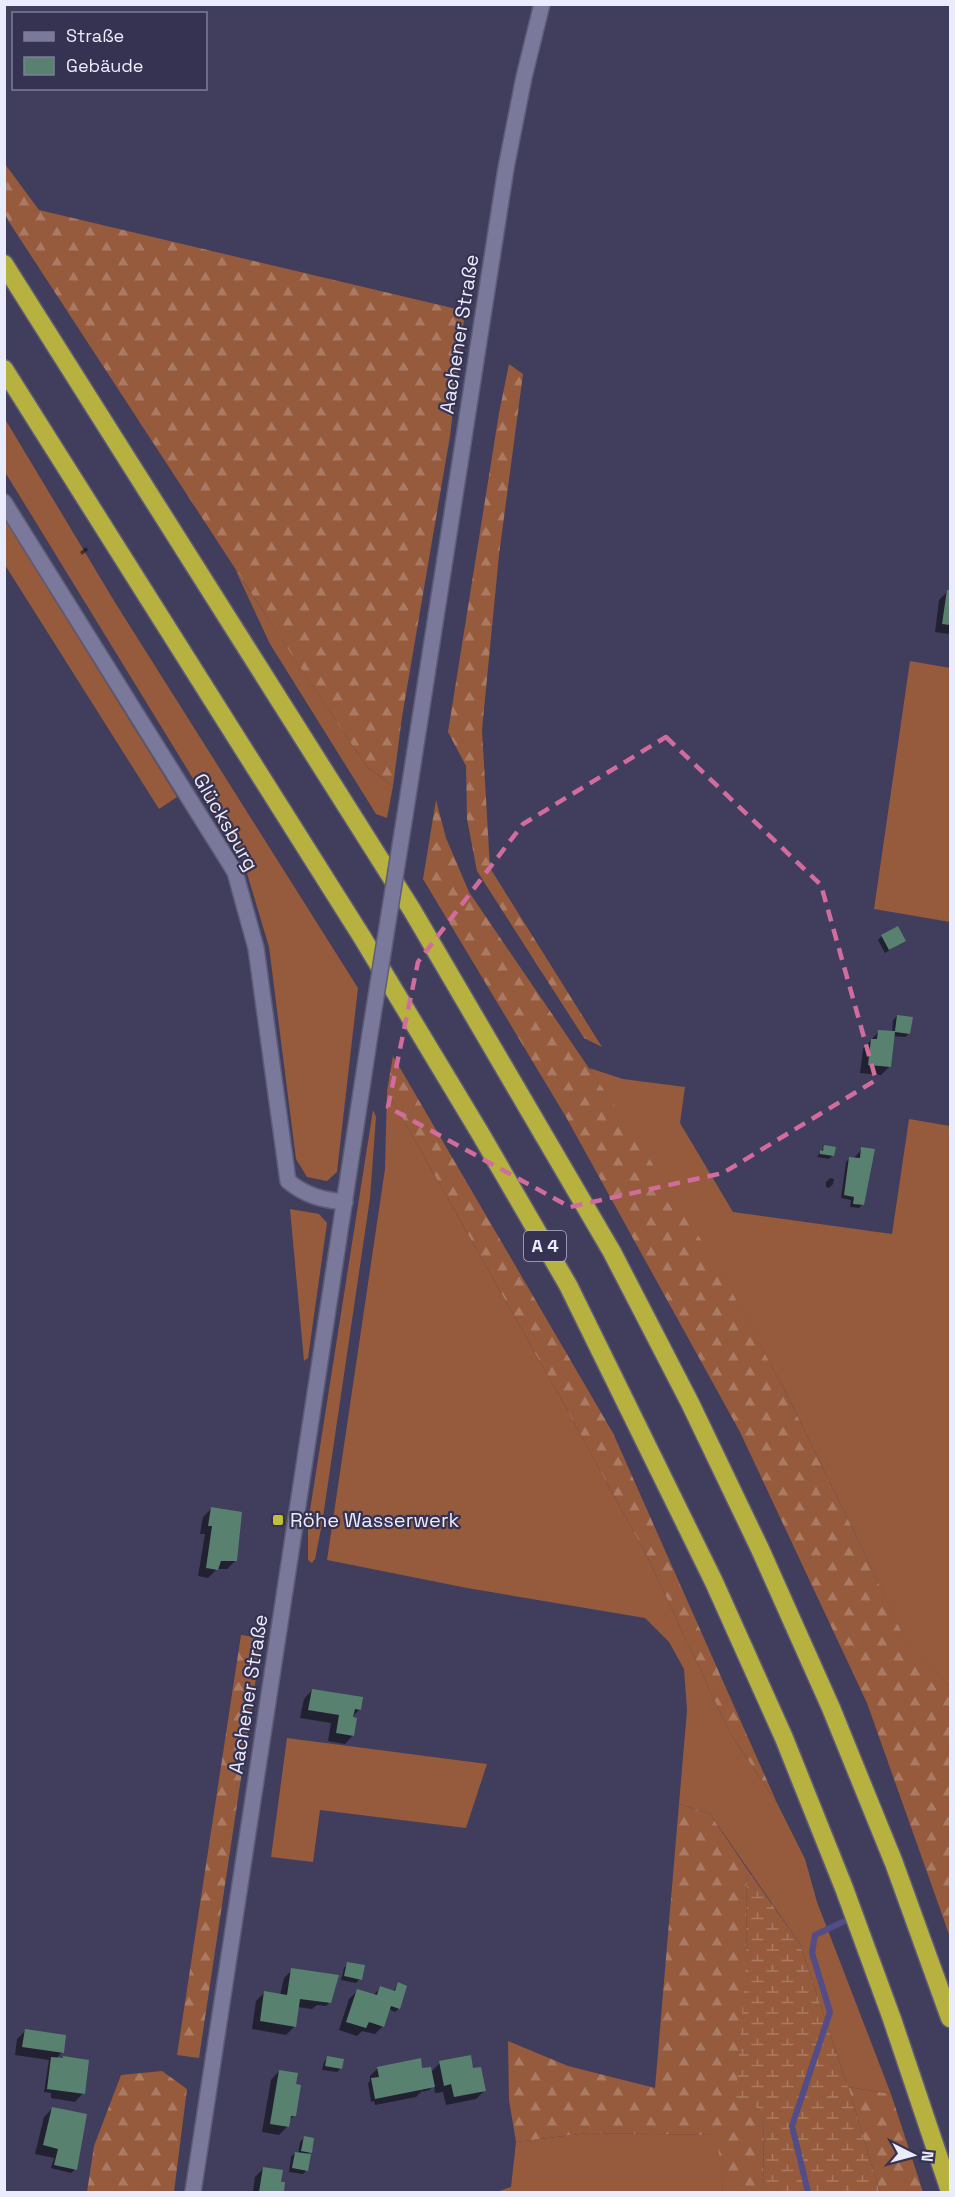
<svg xmlns="http://www.w3.org/2000/svg" width="955" height="2197" font-family="'Space Grotesk',sans-serif">
	<style>
		.grass { fill: #965a3c }
		.forest { fill: url(#forest-firs) }
		.wetland { fill: url(#wetland-marsh) }
		.shadow { fill: #0007 }
		.lines { fill: none; stroke-linecap: round; stroke-linejoin: round }
		.stream { stroke: #524d86; stroke-width: 6 }
		.building { fill: #598170 }
		.minor-casing { stroke: #5e5c76; stroke-width: 18 }
		.secondary-casing { stroke: #5e5c76; stroke-width: 18 }
		.motorway-casing { stroke: #5e5c76; stroke-width: 21 }
		.minor { stroke: #7a799b; stroke-width: 15 }
		.secondary { stroke: #7a799b; stroke-width: 15 }
		.motorway { stroke: #b7b13f; stroke-width: 18 }
		.secondary-bridge-casing { stroke: #5e5c76; stroke-width: 18; stroke-linecap: butt }
		.secondary-bridge { stroke: #7a799b; stroke-width: 15 }
		.marked { fill: none; stroke: #d26c9c; stroke-width: 4.5; stroke-dasharray: 12 8; stroke-linejoin: round }
		.poi-dot { fill: #c3bd3e; stroke: #353351; stroke-width: 2 }
		.labels { text-anchor: middle; stroke-width: 4.5; stroke-linejoin: round; paint-order: stroke }
		.shield { fill: #353351; stroke: #b4b4ca; stroke-width: 1.5 }
		.shield-label { font-size: 18px; font-weight: bold; fill: #ebebfe }
		.street-label { font-size: 20px; fill: #ebebfe; stroke: #353351 }
		.poi-label { font-size: 20px; fill: #ebebfe; stroke: #353351; text-anchor: start }
	</style>
	<defs>
		<pattern id="forest-firs" width="22" height="20" patternUnits="userSpaceOnUse" patternTransform="scale(1.5)"><rect width="22" height="20" fill="#965a3c"/><path d="M5 1l3.5 6h-7zM16 11l3.5 6h-7z" fill="#aa7a63"/></pattern>
		<pattern id="wetland-marsh" width="20" height="14" patternUnits="userSpaceOnUse" patternTransform="scale(1.5)"><rect width="20" height="14" fill="#965a3c"/><path d="M1 5h8M5 5V1M11 12h8M15 12V8" fill="none" stroke="#aa7a63"/></pattern>
	</defs>
	<rect width="100%" height="100%" fill="#403e5c"/>
	<path class="grass" d="M5,419L116,604L358,988L337,1172L327,1181L307,1177L296,1159L269,947L243,860L5,472Z
		M5,520L177,797L159,809L5,565Z
		M235,569L367,767L393,786L387,818L376,814L270,644Z
		M910,661L950,668V922L874,909Z
		M589,1068L623,1079L685,1087L680,1123L733,1212L892,1234L909,1119L950,1126V1687L908,1647L860,1544L785,1391L719,1269Z
		M387,1091L560,1397L646,1554L730,1733L777,1803L805,1859L817,1902L891,2094L848,2087L800,1944L710,1814L679,1804L687,1710L684,1669L669,1642L645,1618L467,1588L327,1560L385,1169Z
		M373,1110L376,1117L370,1198L322,1524L315,1559L312,1563L308,1560V1523Z
		M290,1209L319,1214L327,1223L308,1358L304,1361Z
		M287,1738L487,1764L466,1828L320,1810L313,1862L271,1857Z
		M588,2133L718,2135L723,2192H497L511,2187L516,2142Z"/>
	<path class="forest" d="M5,164L39,210L465,311L450,436L402,717L393,786L367,767L274,628L9,222L5,214Z
		M509,364L523,374L499,555L482,730L490,868L602,1047L584,1038L477,871L467,819L466,766L448,732L499,413Z
		M436,800L446,838L469,892L629,1127L719,1268L785,1391L860,1544L908,1646L950,1687V1937L867,1703L740,1432L566,1117L423,879Z
		M393,1056L613,1433L777,1803L730,1733L646,1554L560,1397L387,1091Z
		M241,1635L262,1638L199,2058L177,2055Z
		M679,1804L710,1814L747,1869L746,1961L764,2111L763,2192H723L717,2135L588,2133L516,2142L509,2100L508,2041L568,2066L655,2088Z
		M162,2071L187,2089L174,2192H87L94,2146L121,2075Z
		M848,2087L891,2094L923,2192H880Z"/>
	<path class="wetland" d="M747,1869L800,1944L848,2087L880,2192H763L764,2111L736,2098L746,1961Z"/>
	<path class="shadow" d="M86,547L88,550L82,555L80,552Z
		M948,591L950,592V634L935,632L939,600Z
		M882,936L904,941L885,953L878,940Z
		M897,1016L909,1034L905,1037L893,1036L890,1066L881,1075L860,1073L863,1049L879,1031L892,1033L893,1020Z
		M825,1146L833,1155L829,1159L817,1157Z
		M862,1149L863,1204L859,1208L850,1207L851,1200L841,1198L846,1162L850,1158L853,1159Z
		M830,1178L834,1179L833,1184L829,1188L826,1187V1182Z
		M212,1508L235,1561L227,1569H217L208,1578L198,1576L205,1534H200L203,1517Z
		M312,1690L360,1709L351,1718L353,1735L345,1744L328,1741L331,1723L300,1718L304,1699Z
		M348,1964L360,1979L356,1983L341,1980L344,1968Z
		M292,1970L330,2002L326,2006L317,2005L312,2009L298,2007L295,2026L286,2035L252,2029L256,2001L264,1993L280,1996L284,1978Z
		M398,1984L399,2008L395,2012L389,2009L383,2026L375,2034L362,2031L357,2036L339,2030L349,1999L358,1990L373,1995L381,1988L393,1992Z
		M25,2031L62,2052L56,2059L83,2093L75,2102L51,2098V2093L44,2092L49,2060L15,2055L17,2039Z
		M327,2058L341,2068L337,2072L322,2070L324,2062Z
		M440,2063L472,2070L485,2090L476,2099L446,2105L443,2092L435,2093L434,2086L429,2090L423,2092V2090L416,2097L375,2105L374,2101L371,2102L368,2083L370,2081V2076L378,2068L431,2072Z
		M279,2071L294,2115L289,2121L288,2126L279,2135L262,2132L271,2080Z
		M52,2109L75,2169L71,2173L51,2168L54,2158L35,2154L44,2117Z
		M304,2138L310,2152L307,2155V2170L303,2174L289,2172L291,2157L295,2153L298,2154L300,2142Z
		M264,2168L280,2183H283L282,2192H253L255,2177Z"/>
	<g class="lines">
		<path class="stream" d="M808,2192L792,2126L830,2012L812,1953L815,1935L849,1919"/>
	</g>
	<path class="building" d="M947,590H950V625L942,624Z
		M898,926L906,941L889,950L881,935Z
		M897,1015L913,1017L910,1034L895,1032L891,1067L868,1065L871,1039H877L878,1030L895,1031Z
		M824,1145L836,1147L834,1156L820,1154V1150L823,1151Z
		M861,1147L875,1149L864,1205L853,1204L854,1197L844,1195L849,1157L860,1158Z
		M211,1507L242,1512L237,1561H221L218,1570L206,1568L212,1526H208Z
		M312,1689L363,1697L361,1710L355,1709L353,1717L357,1718L354,1736L336,1733L339,1715L308,1710Z
		M347,1962L365,1965L362,1980L344,1976Z
		M291,1968L339,1975L331,2003L300,1999L296,2027L260,2021L264,1991L287,1995Z
		M398,1982L407,1986L400,2009L391,2006L384,2027L369,2022L366,2028L346,2022L357,1989L377,1995L380,1986L395,1991Z
		M25,2029L66,2035L64,2053L22,2047Z
		M471,2055L473,2068L481,2067L486,2091L454,2097L451,2084L444,2086L439,2061Z
		M63,2056L89,2060L85,2094L47,2089L51,2057L63,2058Z
		M327,2056L344,2059L342,2069L325,2066Z
		M421,2058L422,2068L431,2067L435,2087L375,2099L371,2078L379,2077L377,2067Z
		M279,2070L298,2073L296,2084L301,2085L296,2116H291L289,2127L270,2124Z
		M52,2107L87,2114L77,2170L54,2165L58,2149L43,2145Z
		M304,2136L314,2138L312,2153L301,2151Z
		M295,2152L311,2154L308,2171L292,2168Z
		M263,2167L283,2170L281,2182H285L284,2192H259Z"/>
	<g class="lines">
		<defs>
			<path id="minor" d="M4,502L235,872L256,948L288,1181C306,1196 323,1200 345,1202"/>
			<path id="secondary" d="M405,815L506,168L524,77L542,4
				M193,2192L370,1034"/>
			<path id="motorway" d="M4,264L412,910L612,1252L690,1403L760,1549L831,1708L894,1863L950,2018
				M4,369L362,937L480,1133L568,1285L714,1582L784,1738L844,1888L892,2019L950,2191"/>
		</defs>
		<use href="#minor" class="minor-casing"/>
		<use href="#secondary" class="secondary-casing"/>
		<use href="#motorway" class="motorway-casing"/>
		<use href="#minor" class="minor"/>
		<use href="#secondary" class="secondary"/>
		<use href="#motorway" class="motorway"/>
		<defs>
			<path id="secondary-bridge" d="M370,1034L405,815"/>
		</defs>
		<use href="#secondary-bridge" class="secondary-bridge-casing"/>
		<use href="#secondary-bridge" class="secondary-bridge"/>
	</g>
	<path class="marked" d="M666,737L821,885L876,1080L723,1173L570,1207L388,1107L418,962L523,824Z"/>
	<rect class="poi-dot" x="272" y="1514" width="12" height="12" rx="3"/>
	<g class="labels">
		<rect class="shield" x="524" y="1231" width="42" height="30" rx="4.5"/>
		<g class="shield-label">
			<text x="545" y="1252">A 4</text>
		</g>
		<g class="street-label">
			<text transform="translate(459 334) rotate(-81)" y="7">Aachener Straße</text>
			<text transform="translate(226 822) rotate(60)" y="7">Glücksburg</text>
			<text transform="translate(248 1694) rotate(-81)" y="7">Aachener Straße</text>
		</g>
		<g class="poi-label">
			<text x="290" y="1527">Röhe Wasserwerk</text>
		</g>
	</g>
	<rect width="955" height="2197" fill="none" stroke="#ebebfe" stroke-width="12"/>
	<rect x="12" y="12" width="195" height="78" fill="#353351" stroke="#7e7d96" stroke-width="1.5"/>
	<rect x="24" y="32" width="30" height="9" fill="#7a799b" stroke="#7e7d96" stroke-width="1.5"/>
	<text x="66" y="42" font-size="18" fill="#ebebfe">Straße</text>
	<rect x="24" y="57" width="30" height="18" fill="#598170" stroke="#7e7d96" stroke-width="1.5"/>
	<text x="66" y="72" font-size="18" fill="#ebebfe">Gebäude</text>
	<g transform="translate(913 2155) rotate(96)" stroke="#353351" stroke-width="4.5" paint-order="stroke">
	<path d="M0-4.5L10 22L0 15L-10 22Z" fill="#ebebfe"/>
	<text y="-9" font-size="16" font-weight="bold" text-anchor="middle" fill="#ebebfe">N</text>
	</g>
</svg>
